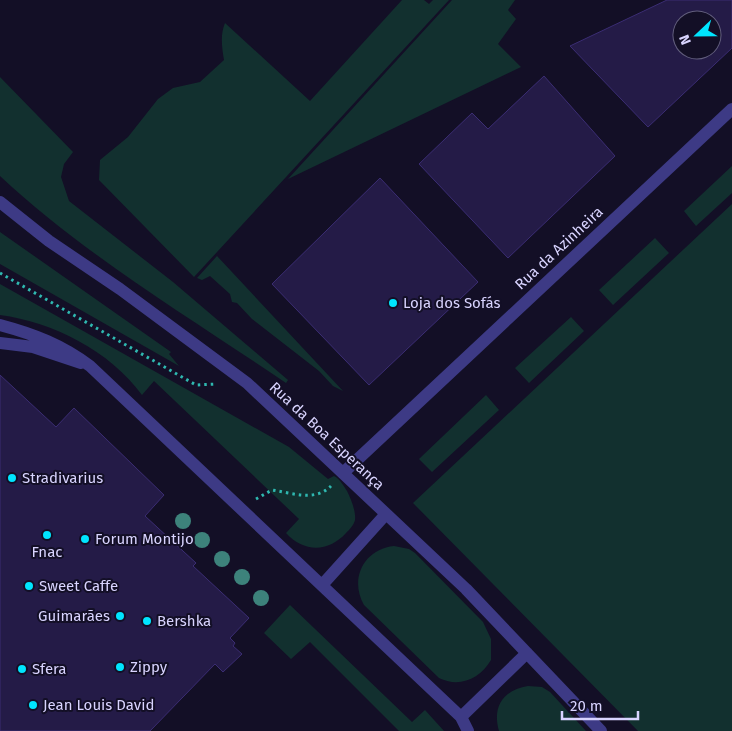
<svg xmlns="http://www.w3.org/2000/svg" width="732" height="731" font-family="'Fira Sans',sans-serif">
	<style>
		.green { fill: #12302f }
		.building { fill: #241b47; stroke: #3b2d73; fill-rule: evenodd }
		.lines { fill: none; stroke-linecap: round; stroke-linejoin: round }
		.path { stroke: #2fb8b0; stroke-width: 3; stroke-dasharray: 2.5 4; stroke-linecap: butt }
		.minor { stroke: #3d3a85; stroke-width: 12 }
		.tree { fill: #3d827b }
		.poi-dot { fill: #00e5ff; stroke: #130f26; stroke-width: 2 }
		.labels { text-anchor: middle; stroke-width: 4; stroke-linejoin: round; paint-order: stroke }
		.street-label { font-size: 15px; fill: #d9d4ff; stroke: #130f26 }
		.poi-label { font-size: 15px; fill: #d9d4ff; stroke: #130f26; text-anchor: start }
	</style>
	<rect width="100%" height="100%" fill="#130f26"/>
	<path class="green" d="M402,0H424L429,4L433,0H449L194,277L99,180L100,160L128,137L158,99L173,88L200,82L224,60C222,48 220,35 225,23L310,101Z
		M452,0H515L508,10L516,19L498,44L521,67L288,179Z
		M0,77L73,152L64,164L61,177L69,201L173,282L288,380L286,383C192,319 83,254 0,176Z
		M732,166V193L696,226L684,211Z
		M732,204V731H638L413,503Z
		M0,232L171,352L169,354L179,366L0,264Z
		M655,238L669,253L613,305L599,290Z
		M217,256L343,391L333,386L319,371L252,319L237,303L232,302L230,294L210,276L202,280L197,278Z
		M0,284L289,447L328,479L334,476C340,479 343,485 347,491C351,499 356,511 355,520C354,525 349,530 346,533C329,552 304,553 286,533L299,519L154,381L142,395C110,351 53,322 0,315Z
		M571,317L584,331L529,383L515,368Z
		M486,395L499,410L432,472L419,459Z
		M394,546L409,549L415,553L483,622L491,639V660C480,679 459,688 439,678L364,605C349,579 364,549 394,546Z
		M290,605L412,722L425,710L444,731H399L310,642L291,659L264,633Z
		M528,686L542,687L550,692L586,731H499C492,707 503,690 528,686Z"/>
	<path class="building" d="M667,0H732V48L648,127L570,46ZM682,20H712V50H682Z
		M544,76L615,156L508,258L419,164L472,113L488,129Z
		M380,178L478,282L369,385L272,284Z
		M0,375L56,427L74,408L164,495L145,516L196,563L193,566L249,618L230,638L235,643L233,646L242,654L223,672L215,664L150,731H0Z"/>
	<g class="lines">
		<path class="path" d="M0,273L196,385L217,384
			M256,499L272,490C292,493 315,502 331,486"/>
		<path class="minor" d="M0,202L49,241L120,289L247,383L466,589L601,731
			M0,325C34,334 62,345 90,366L461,717L468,731
			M0,343L33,347L81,363
			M343,473L732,109
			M323,584L386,514
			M461,717L527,653"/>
	</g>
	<g class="tree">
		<circle cx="183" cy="521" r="8"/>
		<circle cx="202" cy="540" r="8"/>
		<circle cx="222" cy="559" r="8"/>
		<circle cx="242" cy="577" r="8"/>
		<circle cx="261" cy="598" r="8"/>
	</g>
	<g class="poi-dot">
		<circle cx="393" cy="303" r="5"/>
		<circle cx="12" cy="478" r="5"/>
		<circle cx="47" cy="535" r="5"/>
		<circle cx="85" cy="539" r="5"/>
		<circle cx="29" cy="586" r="5"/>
		<circle cx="120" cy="616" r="5"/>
		<circle cx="147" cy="621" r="5"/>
		<circle cx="120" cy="667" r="5"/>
		<circle cx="22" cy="669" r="5"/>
		<circle cx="33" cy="705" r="5"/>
	</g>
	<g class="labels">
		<g class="street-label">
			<text transform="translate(559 248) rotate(-43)" y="5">Rua da Azinheira</text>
			<text transform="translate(327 436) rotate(43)" y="5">Rua da Boa Esperança</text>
		</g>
		<g class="poi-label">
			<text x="403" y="308">Loja dos Sofás</text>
			<text x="22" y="483">Stradivarius</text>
			<text x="95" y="544">Forum Montijo</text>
			<text x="47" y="557" text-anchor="middle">Fnac</text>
			<text x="39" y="591">Sweet Caffe</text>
			<text x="110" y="621" text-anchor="end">Guimarães</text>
			<text x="157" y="626">Bershka</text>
			<text x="130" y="672">Zippy</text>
			<text x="32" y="674">Sfera</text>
			<text x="43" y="710">Jean Louis David</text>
		</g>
	</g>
	<g transform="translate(697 35) rotate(248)"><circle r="24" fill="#130f26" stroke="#625e7d"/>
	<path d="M0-4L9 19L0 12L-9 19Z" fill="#00e5ff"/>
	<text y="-8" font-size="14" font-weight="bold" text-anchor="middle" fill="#d9d4ff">N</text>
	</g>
	<path d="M562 711v8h76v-8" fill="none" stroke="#d9d4ff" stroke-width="2.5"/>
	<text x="570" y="711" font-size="15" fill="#d9d4ff" stroke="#130f26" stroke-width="4" paint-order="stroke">20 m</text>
</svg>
